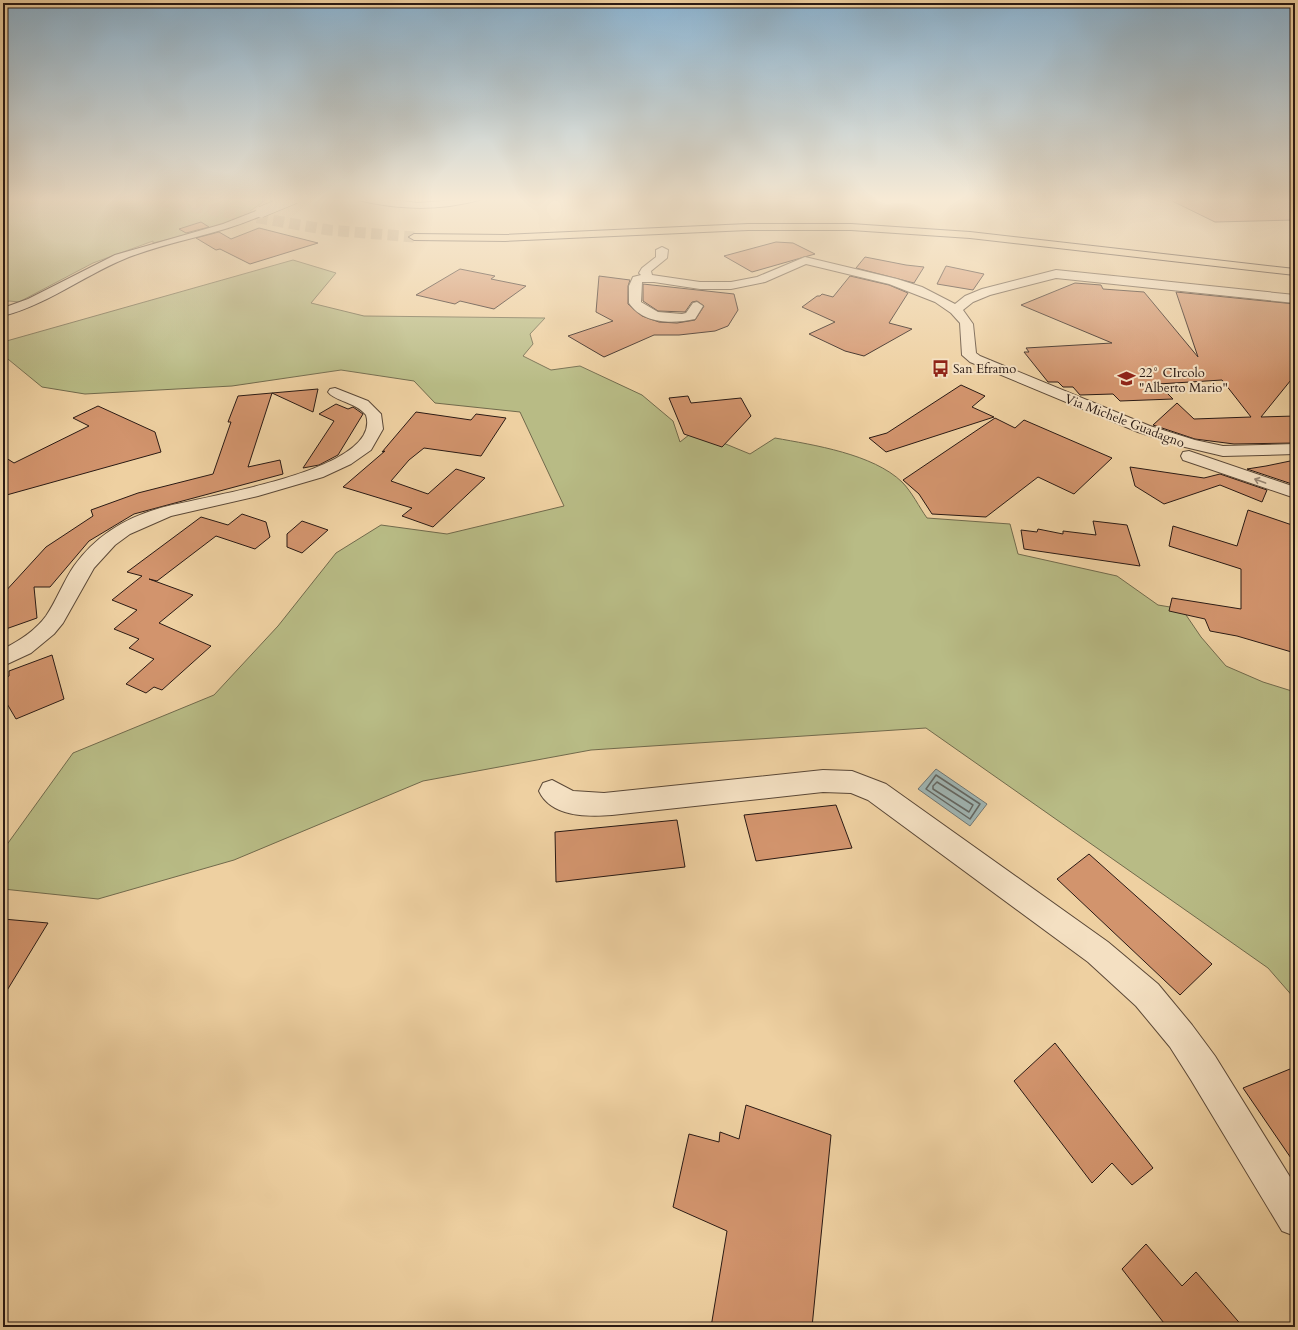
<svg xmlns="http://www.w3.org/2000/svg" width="1298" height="1330" font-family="Cardo,serif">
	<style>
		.green { fill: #b8bb85; stroke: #716a4c }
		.water { fill: #9fb4b1; stroke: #707672 }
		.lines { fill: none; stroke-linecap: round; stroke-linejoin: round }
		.shore { stroke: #646762; stroke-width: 1.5 }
		.building { fill: #d2946d; stroke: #2a1a14 }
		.highway-tunnel { stroke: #c7ac85; stroke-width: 11; stroke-dasharray: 11 5.5; stroke-linecap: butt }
		.street-casing { stroke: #5b4837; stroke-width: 2 }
		.secondary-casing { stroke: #2a1a14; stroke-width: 2 }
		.highway-casing { stroke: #2a1a14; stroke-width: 2 }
		.street { fill: #f4e0c2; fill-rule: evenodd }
		.secondary { fill: #f4e0c2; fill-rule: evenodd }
		.highway { fill: #eed0a1; fill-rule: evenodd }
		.secondary-bridge-casing { stroke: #2a1a14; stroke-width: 12; stroke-linecap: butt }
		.secondary-bridge { stroke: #f4e0c2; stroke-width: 11 }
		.oneway { stroke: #998774 }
		.labels { text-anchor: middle; stroke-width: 4; stroke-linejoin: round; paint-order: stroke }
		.far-poi-label { font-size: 13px; fill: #2a1a14; stroke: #f4e0c2; text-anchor: start }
		.far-street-label { font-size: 13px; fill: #2a1a14; stroke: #f4e0c2 }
	</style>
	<rect width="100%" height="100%" fill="#eed0a1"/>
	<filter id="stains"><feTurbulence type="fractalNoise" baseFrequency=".005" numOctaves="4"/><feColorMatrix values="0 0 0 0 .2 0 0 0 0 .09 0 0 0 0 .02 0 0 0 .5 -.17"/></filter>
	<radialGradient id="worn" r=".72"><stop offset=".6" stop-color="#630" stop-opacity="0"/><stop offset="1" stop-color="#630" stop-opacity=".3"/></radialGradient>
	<path class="green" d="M3,198H267C236,227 193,233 153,243V241L93,263L19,302L9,301L3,304Z
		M293,260L336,273L311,303L364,316L545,318L530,334L533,344L523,356L551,370L580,366L642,395L673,421L680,442L694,431L750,454L775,438C814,445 873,454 902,482C912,492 919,507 927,518L1010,524L1018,554L1117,576L1158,605L1182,609L1201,637L1226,666L1263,682L1295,692V999L1268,968L926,728L591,750L423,781L234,860L98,899L3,889V850L73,753L214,695L278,626L336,553L381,525L447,534L564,506L520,412L435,403L414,381L341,370L232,386L85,394L42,387L3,355V342Z"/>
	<path class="water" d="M936,769L987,804L970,826L918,789Z"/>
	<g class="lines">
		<path class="shore" d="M936,775L980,804L970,819L926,789Z
			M937,782L973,805L969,812L933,789V786Z"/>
	</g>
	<path class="building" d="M1166,198H1289L1295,212V220L1215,222Z
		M201,222L209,227L186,233L179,229Z
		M259,228L318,243L250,264L220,249L216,250L196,238L219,232L231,239Z
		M776,242L793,243L815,254L752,272L724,256Z
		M865,257L906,265L924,267L914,283L856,268Z
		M946,266L984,274L973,290L937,284Z
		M460,269L495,276L491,279L526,286L494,309L460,301L455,304L416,295Z
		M599,276L630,280L628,286V304L642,316L659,322L677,323L695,320L704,306L697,301L692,302L685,312L658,311L643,301V284L734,294L738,310L728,326L715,331L679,335H654L604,357L568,336L613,321L596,312Z
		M850,276L889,285L908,293L889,323L912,329L864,356L845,351L809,334L835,322L802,307L817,296H820L822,294L833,297Z
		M1075,283L1101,285L1103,289L1144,292L1198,357L1176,292L1295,304V375L1261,417L1295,416V443L1234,444L1195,439L1153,425L1177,403L1194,419L1251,417L1222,380L1158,384L1173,399L1120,401L1113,394L1080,395L1073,387H1063L1058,382H1048L1024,352H1029L1026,348L1112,343L1021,305Z
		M961,385L985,396L972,407L994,417L886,452L869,438L887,433Z
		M318,389L313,412L272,393Z
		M272,393L248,467L280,460L283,474L134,514L89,541L50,587H34L37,618L3,630V594L46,547L93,516L91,510L138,493L213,474L231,422H228L238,396Z
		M688,396L691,403L741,398L751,416L722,447L684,434L669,398Z
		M336,404L348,409L353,407L363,414L338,455L319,465L303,468L334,421L319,414Z
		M98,406L155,432L161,452L3,496V456L14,463L89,426L73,418Z
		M416,412L471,420L476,414L506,418L481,456L424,448L409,460L391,481L428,494L456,469L485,478L433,527L402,516L412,508L343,487L385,451L382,452Z
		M995,418L1015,428L1024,420L1112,458L1074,494L1038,477L986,517L932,514L919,494L903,480Z
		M1295,460V485L1247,469L1266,466Z
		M1130,467L1204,478L1220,474L1267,490L1262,502L1220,485L1164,504L1135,486Z
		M1248,510L1295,526V653L1237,636L1210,631L1205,619L1169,611L1172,598L1241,609V569L1169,546L1173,526L1237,546Z
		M242,514L266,522L270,537L255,549L216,536L157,581L149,579L193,595L159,623L211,646L162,690L154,687L146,693L126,684L154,659L129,648L139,639L114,629L137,610L112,600L142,576L127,572L201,517L228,525Z
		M302,521L328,530L302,553L287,547V534Z
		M1093,521L1127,525L1140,566L1024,549L1021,530L1037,532L1038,529L1063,534V531L1096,535Z
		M52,655L64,699L16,719L3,697V679L9,676V671Z
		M836,805L852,848L756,861L744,815Z
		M677,820L685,867L556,882L555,832Z
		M1089,854L1212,964L1180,995L1057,879Z
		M3,919L48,923L3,997Z
		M1055,1043L1153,1168L1132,1185L1112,1163L1092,1183L1014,1081Z
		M1295,1067V1164L1243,1088Z
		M746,1105L831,1135L812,1327H711L727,1231L673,1207L689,1134L719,1142L720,1132L739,1139Z
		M1146,1244L1182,1286L1196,1272L1243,1327H1167L1122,1269Z"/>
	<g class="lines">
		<path class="highway-tunnel" d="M143,198L329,230L414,237"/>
		<defs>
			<path id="street" d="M662,247L668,250L667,258L651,271L652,275L700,282H731L757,277L805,257L897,279L922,287L955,304L965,296L982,289L1056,270L1295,295V303L1056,278L990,295L973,302L963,310L973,324L976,353L980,356L1150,426L1195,440L1223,446L1295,444V454L1223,456L1185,447L1138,432L970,362L962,355L960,323L951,313L935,302L889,284L806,264L765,282L731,289H700L654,282H642L641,302L658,312L682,314L686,313L693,303L697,302L703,306L695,319C673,324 643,324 629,303V286L633,277L641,275L639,273L642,268L656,257V250Z
				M335,388L368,401L381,414L383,429L371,450L351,464L323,477L258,496L171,516L130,534L115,545L94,568L63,623L54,634L31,653L3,666V649C19,641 35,631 46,616C57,600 63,582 74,566C95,537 123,519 157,509C193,497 384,473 366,415C356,402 334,401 328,392L330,389Z
				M1189,451L1295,487V498L1183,460L1181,456L1183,452Z
				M823,770L852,771L886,784L1108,942L1158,984L1192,1025L1215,1056L1295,1185V1236L1282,1231L1191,1080L1170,1047L1136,1006L1088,962L868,800L851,793L823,792L612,815C587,817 551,817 539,791L543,783L552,780L573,791L604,793Z"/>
			<path id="secondary" d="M356,198H378L418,203L481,198L479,200C439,211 399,210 358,200Z
				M261,209L266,212L265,214C218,236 168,240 122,260C82,277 46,305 3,316V308L28,299L115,255L223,224Z"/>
			<path id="highway" d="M748,224H851L970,232L1295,269V275L970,238L851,230H748L505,241L414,240L409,237L414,234L505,235Z"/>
		</defs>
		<use href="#street" class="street-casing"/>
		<use href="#secondary" class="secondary-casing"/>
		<use href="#highway" class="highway-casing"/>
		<use href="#street" class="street"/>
		<use href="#secondary" class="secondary"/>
		<use href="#highway" class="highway"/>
		<defs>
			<path id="secondary-bridge" d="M261,212L295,198"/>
		</defs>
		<use href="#secondary-bridge" class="secondary-bridge-casing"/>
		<use href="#secondary-bridge" class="secondary-bridge"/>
	</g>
	<defs><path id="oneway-shaft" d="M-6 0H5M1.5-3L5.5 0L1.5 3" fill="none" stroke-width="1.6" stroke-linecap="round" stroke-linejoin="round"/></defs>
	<use class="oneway" href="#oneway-shaft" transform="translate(1260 481) rotate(-160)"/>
	<linearGradient id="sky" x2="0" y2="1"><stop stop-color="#8bb4d2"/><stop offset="0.52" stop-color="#f7ead5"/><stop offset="1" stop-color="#f7ead5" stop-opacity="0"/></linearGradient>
	<rect width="1298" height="384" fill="url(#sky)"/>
	<defs>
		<symbol id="bus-bare" viewBox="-9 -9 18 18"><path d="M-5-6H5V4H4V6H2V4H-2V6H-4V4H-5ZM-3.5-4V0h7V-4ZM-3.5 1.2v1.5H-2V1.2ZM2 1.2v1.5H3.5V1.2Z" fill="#8f2418" stroke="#f4e0c2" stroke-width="2.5" paint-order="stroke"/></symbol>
		<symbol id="school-bare" viewBox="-9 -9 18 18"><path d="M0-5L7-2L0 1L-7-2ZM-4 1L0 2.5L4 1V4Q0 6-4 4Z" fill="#8f2418" stroke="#f4e0c2" stroke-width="2.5" paint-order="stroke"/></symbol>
	</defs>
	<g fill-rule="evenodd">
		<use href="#bus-bare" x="928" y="356" width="25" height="25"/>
		<use href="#school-bare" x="1114" y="366" width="25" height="25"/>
	</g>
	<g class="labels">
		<g class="far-poi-label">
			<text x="953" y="373">San Eframo</text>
			<text x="1139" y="377">22° CIrcolo<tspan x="1139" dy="15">"Alberto Mario"</tspan></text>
		</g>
		<g class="far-street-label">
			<text transform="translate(1125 420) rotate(21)" y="5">Via Michele Guadagno</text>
		</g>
	</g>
	<rect width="1298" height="1330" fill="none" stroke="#eed0a1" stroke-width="16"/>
	<rect x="4" y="4" width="1290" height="1322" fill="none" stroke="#2a1a14" stroke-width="2"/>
	<rect x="8" y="8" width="1282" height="1314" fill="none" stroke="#2a1a14"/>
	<rect width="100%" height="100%" filter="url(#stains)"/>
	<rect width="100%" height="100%" fill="url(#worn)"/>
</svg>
